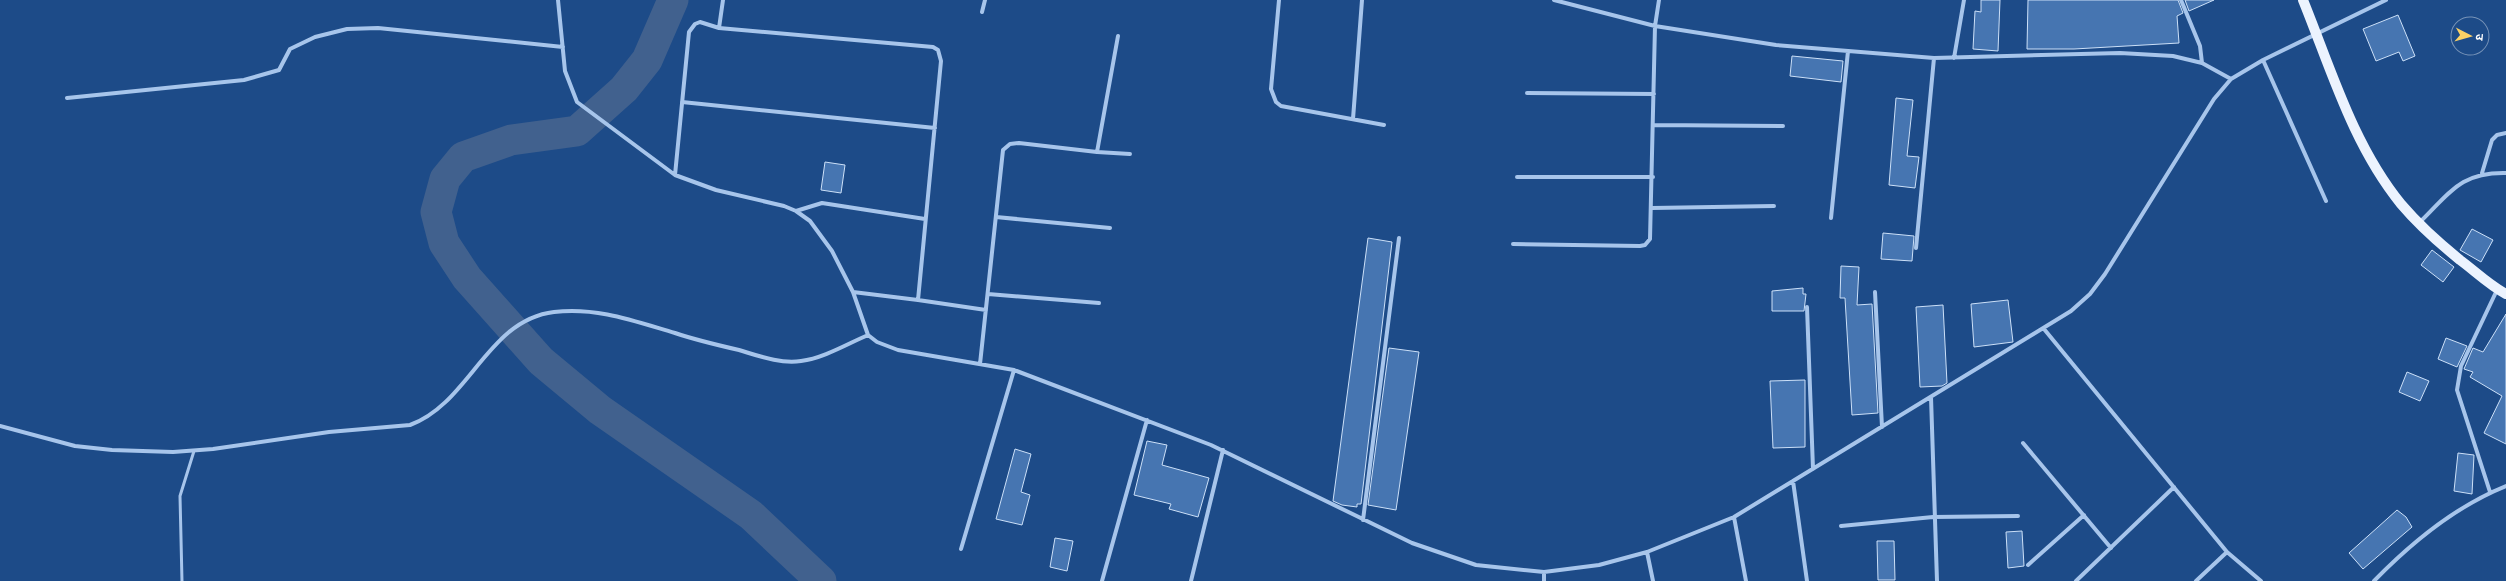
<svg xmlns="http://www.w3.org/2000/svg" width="2506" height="581" font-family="'PT Sans','Noto Sans Devanagari',sans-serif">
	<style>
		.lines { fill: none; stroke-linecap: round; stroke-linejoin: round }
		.river { stroke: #41618e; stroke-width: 31 }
		.building { fill: #4675b1; stroke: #cce0f8 }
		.service { stroke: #a7c5eb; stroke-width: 3 }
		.minor { stroke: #a7c5eb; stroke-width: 4 }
		.primary { stroke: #ecf3fe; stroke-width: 10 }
	</style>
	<rect width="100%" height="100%" fill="#1d4b88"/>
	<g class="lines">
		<path class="river" d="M673,0L647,60L624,89L577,131L511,140L463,157L445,179L436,212L444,243L467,278L541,361L600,410L751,515L821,581"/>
	</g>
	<path class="building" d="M1981,0H2000L1998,51L1973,49L1975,11L1981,12Z
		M2028,0H2178L2183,13L2177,16L2179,43L2074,49H2027Z
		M2185,0H2214L2189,11Z
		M2398,15L2415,56L2403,61L2399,52L2376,61L2363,29Z
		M1792,56L1843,61L1841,82L1790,76Z
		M1896,98L1913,100L1907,156L1919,157L1915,188L1889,185Z
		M825,162L845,165L841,193L821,190Z
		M2472,229L2493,240L2481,262L2460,250Z
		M1883,233L1914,236L1912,261L1881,259Z
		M1368,238L1392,242L1361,504H1357V507L1342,505L1333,501Z
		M2432,250L2454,267L2443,282L2421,265Z
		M1841,266L1859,267L1857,305L1872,304L1878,413L1852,415L1845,298H1840Z
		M1803,288V294H1806L1804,311H1772V291Z
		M2008,300L2013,342L1974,347L1971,304Z
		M1943,305L1947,383L1942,386L1920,387L1916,307Z
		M2506,314V444L2484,433L2502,396L2470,377L2473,372L2464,369L2473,348L2483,352Z
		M2446,338L2467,346L2457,367L2438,359Z
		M1389,348L1419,352L1396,510L1368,505Z
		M2407,372L2429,381L2420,401L2399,392Z
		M1805,380V447L1773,448L1770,381Z
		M1147,441L1167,445L1162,465L1209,478L1198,517L1169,509L1171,504L1134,495Z
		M1015,449L1031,454L1021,492L1030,495L1022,525L996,519Z
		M2458,453L2474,455L2472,494L2454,491Z
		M2397,510L2406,517L2412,527L2363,569L2349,553Z
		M2022,531L2024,566L2008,568L2006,532Z
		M1055,538L1073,541L1067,571L1050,567Z
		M1877,541H1894L1895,580H1878Z"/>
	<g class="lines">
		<path class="service" d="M182,581L180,496L194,451"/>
		<path class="minor" d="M558,0L565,71L577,102L675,175L716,190L784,206L796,211L810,221L832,251L853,292L868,335L877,342L898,350L1014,370L1211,445L1412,543L1476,565L1544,572L1599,565L1647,552L1734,517L2071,311L2090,294L2105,274L2214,99L2231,79L2263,60L2386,0
			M1279,0L1271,89L1276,102L1281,106L1384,125
			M1554,0L1655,26L1776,45L1934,58L2120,53L2173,56L2202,63L2231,79
			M2181,0L2200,46L2202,63
			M982,12L985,0
			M719,28L723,0
			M1118,36L1097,152L1130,154
			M1954,58L1964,0
			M2263,60L2326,201
			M1527,93L1654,94
			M67,98L244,80L279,70L290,49L315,37L347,29L378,28L563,47
			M682,102L935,128
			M1353,119L1362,0
			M1654,125L1783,126
			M2482,173L2492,140L2497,135L2506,133
			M675,175L689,32L695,24L700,22L719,28L933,47L938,50L941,61L918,300L853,292
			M1517,177H1653
			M1652,208L1774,206
			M796,211L822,203L925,219
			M996,217L1110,228
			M1831,218L1848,51
			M2419,223C2450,193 2460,172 2506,173
			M1513,244L1640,246L1645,245L1650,239L1655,26L1659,0
			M1916,248L1934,58
			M1875,292L1882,427
			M988,294L1099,303
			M918,300L986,310
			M1807,307L1813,469
			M2044,329L2227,552L2261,581
			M980,364L1003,150L1010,144L1019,143L1097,152
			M1931,397L1937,581
			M0,426L75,446L112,450L173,452L213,449L329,432L410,425C470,403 487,320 554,312C597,307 634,321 675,333C696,340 717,345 739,350C759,356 780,364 801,361C824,358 847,344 868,335
			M2023,443L2111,548
			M1793,481L1807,581
			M2490,492L2457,390L2461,366L2497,290
			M1734,517L1746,581
			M1363,520L1399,238
			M1841,526L1933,517L2018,516
			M961,549L1014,370
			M1647,552L1653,581
			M2028,565L2084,515
			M1544,572V581
			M1102,581L1147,420
			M1191,581L1223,450
			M2076,581L2174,487
			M2196,581L2227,552
			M2374,581C2412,542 2456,506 2506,486"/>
		<path class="primary" d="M2303,0C2331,69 2353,145 2401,204C2418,224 2439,243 2460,260C2475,271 2489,285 2506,294"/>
	</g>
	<g transform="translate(2470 36) rotate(96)"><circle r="19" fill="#1d4b88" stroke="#7793b8"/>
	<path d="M0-3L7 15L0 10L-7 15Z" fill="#fbd166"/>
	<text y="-6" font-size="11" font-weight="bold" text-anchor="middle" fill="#ffffff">उ</text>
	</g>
</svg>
